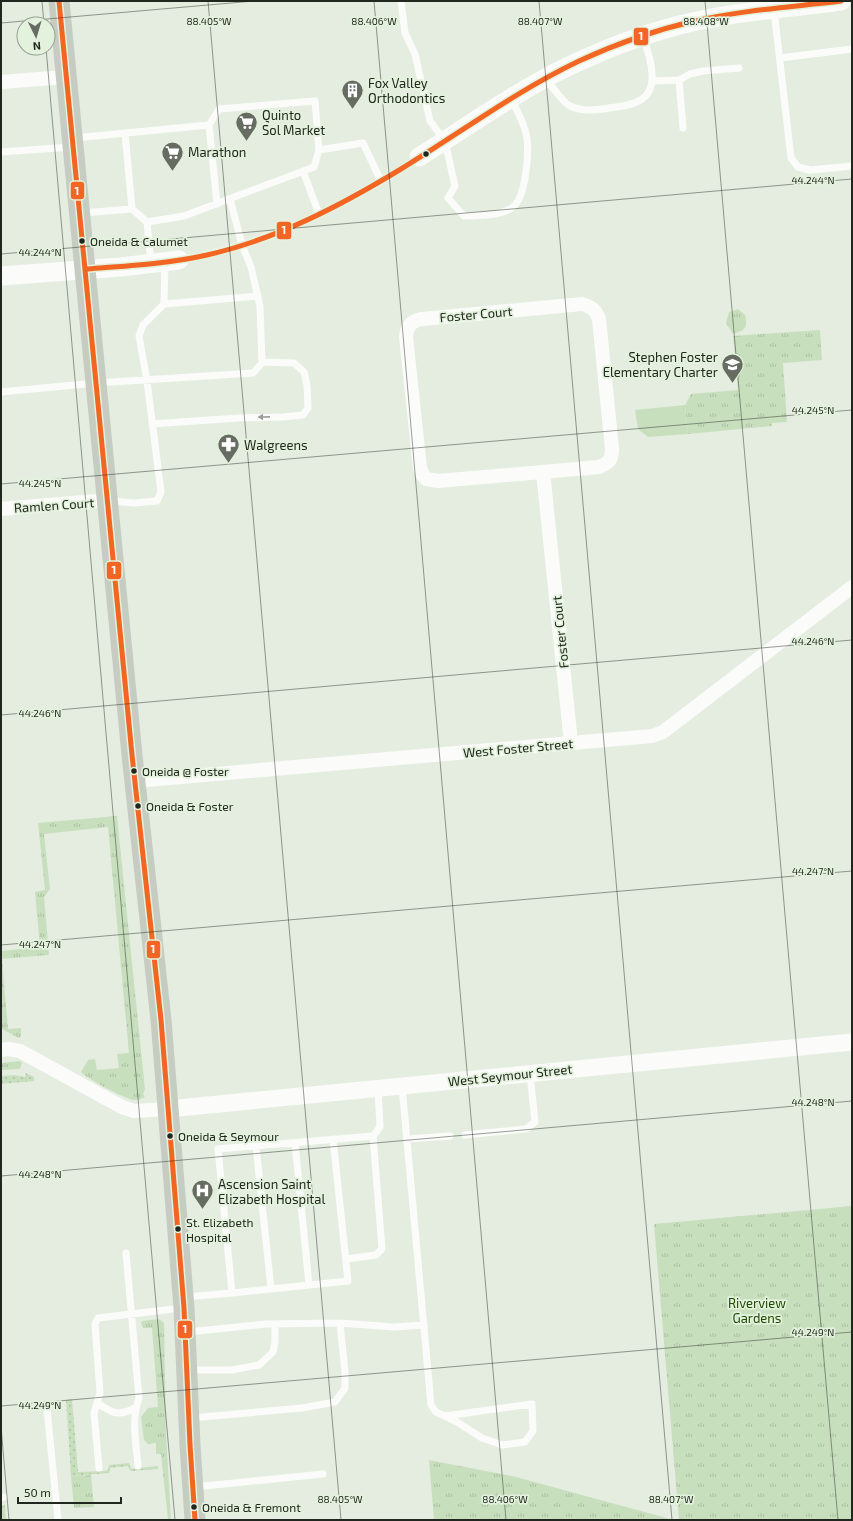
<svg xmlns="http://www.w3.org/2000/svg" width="853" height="1521" font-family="'Exo 2',sans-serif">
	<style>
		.grass { fill: url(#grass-tufts) }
		.garden { fill: url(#garden-dots) }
		.pitch { fill: #c8dfbe }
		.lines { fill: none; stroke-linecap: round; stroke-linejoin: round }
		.service { stroke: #fbfcfa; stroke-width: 7 }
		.minor { stroke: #fbfcfa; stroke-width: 14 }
		.tertiary { stroke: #fbfcfa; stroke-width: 17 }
		.secondary { stroke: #fbfcfa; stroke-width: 19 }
		.primary { stroke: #c6ccc2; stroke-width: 21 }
		.bus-1-casing { stroke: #e3f2dc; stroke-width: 8 }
		.bus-1 { stroke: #f26522; stroke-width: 5 }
		.oneway { fill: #999c97 }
		.ticks { fill: none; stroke: #21261e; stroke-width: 1; stroke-opacity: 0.45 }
		.bus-dot { fill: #21261e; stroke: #e3f2dc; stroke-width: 1.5 }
		.labels { text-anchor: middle; stroke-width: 3.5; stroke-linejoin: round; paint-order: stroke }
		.bus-label { font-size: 12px; fill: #21261e; stroke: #e3f2dc; text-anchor: start }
		.poi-label { font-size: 13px; fill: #21261e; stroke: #e3f2dc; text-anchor: start }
		.street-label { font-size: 13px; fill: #21261e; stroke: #e3f2dc }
		.park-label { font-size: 13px; fill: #1f4800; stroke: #e3f2dc }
		.ticks-label { font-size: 10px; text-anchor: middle; fill: #21261e; stroke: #e3f2dc; stroke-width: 3.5; stroke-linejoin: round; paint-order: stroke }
		.line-badge { stroke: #e3f2dc; stroke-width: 1.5 }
		.badge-label { font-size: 11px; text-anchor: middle; font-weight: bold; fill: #fff }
	</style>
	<defs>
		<pattern id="grass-tufts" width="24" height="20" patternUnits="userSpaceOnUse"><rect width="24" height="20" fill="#c8dfbe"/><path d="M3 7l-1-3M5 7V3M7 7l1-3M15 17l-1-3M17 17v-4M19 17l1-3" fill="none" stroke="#acbfa3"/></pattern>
		<pattern id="garden-dots" width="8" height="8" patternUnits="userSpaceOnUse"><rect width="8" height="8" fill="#c8dfbe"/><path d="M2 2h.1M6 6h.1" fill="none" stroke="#acbfa3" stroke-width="1.8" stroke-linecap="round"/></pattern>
	</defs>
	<rect width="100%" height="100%" fill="#e5ede1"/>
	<path class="grass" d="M738,309L745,315C748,327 745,331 733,334L726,323L729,312Z
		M820,330L822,360L783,363L787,422L772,423V426L688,434L685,405L691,394L738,390L733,336Z
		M117,816L145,1090L143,1094L145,1097C142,1099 138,1100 133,1100C124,1098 87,1079 81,1072L88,1060L95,1059L97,1070L119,1068L117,1054L129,1053L108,827L44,834L50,889L44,897L49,954L48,955L2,959L8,1029L21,1028V1036L19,1038L2,1029L1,1013V951L40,947L35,892L45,890L38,823Z
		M20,1061L22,1063L20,1069L1,1070V1063Z
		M852,1206V1520H679L654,1224Z
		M159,1319L164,1323L166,1433L171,1520H168L161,1454H156V1443L148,1444L144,1440L141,1417L148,1408L158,1407L152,1328H143L141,1323L142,1321Z
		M429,1460L516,1477L674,1520H434Z
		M91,1475L94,1507L74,1508L71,1476Z
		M5,1505L6,1520H1V1506Z"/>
	<path class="garden" d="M26,1073L34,1077V1081L1,1084V1076L14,1075L25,1077Z
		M72,1399L78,1472L106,1471L108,1469L109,1465L129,1463L131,1469L158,1466V1469L130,1471L128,1466L110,1468L109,1473L71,1476L66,1400Z"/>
	<path class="pitch" d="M685,405L688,434L648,437L638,429L635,410Z"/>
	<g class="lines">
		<path class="service" d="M401,1L405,33L415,54L430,121L445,141L452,173L455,186L448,198L464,216C479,215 504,217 515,205C526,193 530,149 526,133C523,121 517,110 511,99
			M774,10L791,158L798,167L810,170L852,166
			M780,58L852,49
			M546,79C552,86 563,103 570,106C583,112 597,110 609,108C619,107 631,105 639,101C662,89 649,55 643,36
			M679,80L683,128
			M652,81L679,80L690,74L703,71L739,68
			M125,133L132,209L147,222L184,216L314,167L319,150L315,101L219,109L209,125
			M74,138L209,125L217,204
			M319,150L363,143L381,181
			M1,152L71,147
			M303,171L319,214
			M82,213L132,209
			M147,222L151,264
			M179,260C265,245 346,206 418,158
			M164,304L258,296
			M1,392L96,383L253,373L262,363L260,306L251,267L242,245L230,199
			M152,424L238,418L283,417L303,415L308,408L307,385L304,372L294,363L262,362
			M110,501L134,503L157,501L161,492L147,381L139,336L143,325L164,304L165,262
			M402,1086L431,1405L436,1412L457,1422L482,1438L502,1445L525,1442L533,1431L532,1404L445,1416
			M465,1135L526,1129L535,1122L530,1074
			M407,1139L450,1136
			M295,1143L309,1285
			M256,1146L271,1289
			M126,1253L139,1398C131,1420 136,1443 138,1466
			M346,1259L376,1255L382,1249L373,1136
			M232,1293L348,1281L333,1139
			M185,1297L232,1293L218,1149L373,1136L380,1127L378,1089
			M188,1332L266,1324L340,1323L394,1327L424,1325
			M188,1370H232L259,1365L273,1352L275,1342V1324
			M97,1403C113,1413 117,1417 135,1408
			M47,1409L58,1520
			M191,1418L302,1408L335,1402L345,1388V1372L340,1323
			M99,1468L94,1413L100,1393L95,1324L98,1318L182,1308
			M194,1487L323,1474
			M1,1498L4,1497"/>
		<path class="minor" d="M1,82L66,77
			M582,304C591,306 596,310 599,319L612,449C612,460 609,463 599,467L438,481L426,479L423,475L420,468L406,337C407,326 411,321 422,319Z
			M543,472L571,743
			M1,509L108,500
			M135,781L652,736L663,732L852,587
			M1,1050L8,1049L20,1051L122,1107L134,1111L168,1109"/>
		<path class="tertiary" d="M168,1109L852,1042"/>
		<path class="secondary" d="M419,157C464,129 508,97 555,73C591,55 627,40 665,29C722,12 783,9 841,1
			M1,276L121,267L179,260"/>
		<path class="primary" d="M59,1L132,755L161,1020L184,1308L190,1445L195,1520"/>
		<defs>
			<path id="bus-1" d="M59,1L132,755L161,1020L184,1308L190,1445L195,1520
				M85,269C126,266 167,264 207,255C277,239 340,206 401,169C460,133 516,91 579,61C616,44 655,30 695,21C743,10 792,7 841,1"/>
		</defs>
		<use href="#bus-1" class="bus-1-casing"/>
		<use href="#bus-1" class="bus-1"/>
	</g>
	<defs><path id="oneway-solid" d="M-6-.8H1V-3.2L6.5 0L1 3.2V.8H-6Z"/></defs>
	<use class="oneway" href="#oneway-solid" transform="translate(264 417) rotate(179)"/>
	<path class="ticks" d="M42,1L44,24M208,1L341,1520M374,1L506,1520M539,1L672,1520M705,1L838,1520M1,23L254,1M46,48L175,1520M1,254L852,179M1,484L852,410M1,715L852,640M1,945L852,871M1,1176L852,1101M1,1406L852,1332M1,1426L9,1520"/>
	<defs>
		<symbol id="building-pin" viewBox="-11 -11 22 30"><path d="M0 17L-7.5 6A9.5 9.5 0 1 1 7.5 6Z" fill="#666c62" stroke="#e3f2dc"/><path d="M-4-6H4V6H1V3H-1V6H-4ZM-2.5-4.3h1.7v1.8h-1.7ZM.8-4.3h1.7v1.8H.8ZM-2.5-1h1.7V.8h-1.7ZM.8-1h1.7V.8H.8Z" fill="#fff"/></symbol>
		<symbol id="supermarket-pin" viewBox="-11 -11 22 30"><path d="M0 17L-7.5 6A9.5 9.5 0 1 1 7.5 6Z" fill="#666c62" stroke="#e3f2dc"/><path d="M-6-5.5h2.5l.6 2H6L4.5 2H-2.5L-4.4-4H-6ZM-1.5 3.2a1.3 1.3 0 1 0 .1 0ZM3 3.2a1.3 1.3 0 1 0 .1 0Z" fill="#fff"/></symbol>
		<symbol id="school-pin" viewBox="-11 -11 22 30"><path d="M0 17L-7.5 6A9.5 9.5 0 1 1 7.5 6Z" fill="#666c62" stroke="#e3f2dc"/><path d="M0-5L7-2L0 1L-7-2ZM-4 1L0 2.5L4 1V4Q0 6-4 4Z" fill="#fff"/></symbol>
		<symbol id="pharmacy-pin" viewBox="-11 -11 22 30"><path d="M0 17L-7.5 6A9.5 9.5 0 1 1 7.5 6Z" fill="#666c62" stroke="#e3f2dc"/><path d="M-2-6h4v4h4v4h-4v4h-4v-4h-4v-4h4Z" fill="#fff"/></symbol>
		<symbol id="hospital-pin" viewBox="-11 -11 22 30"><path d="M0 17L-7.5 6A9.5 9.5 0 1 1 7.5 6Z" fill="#666c62" stroke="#e3f2dc"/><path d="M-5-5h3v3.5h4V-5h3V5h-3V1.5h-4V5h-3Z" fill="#fff"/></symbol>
	</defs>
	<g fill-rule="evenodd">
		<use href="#building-pin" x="340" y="78" width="25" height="34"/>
		<use href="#supermarket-pin" x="234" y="110" width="25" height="34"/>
		<use href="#supermarket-pin" x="160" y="140" width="25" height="34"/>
		<use href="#school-pin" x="720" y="352" width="25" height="34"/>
		<use href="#pharmacy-pin" x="216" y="432" width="25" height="34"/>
		<use href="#hospital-pin" x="190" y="1178" width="25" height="34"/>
	</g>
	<g class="bus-dot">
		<circle cx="426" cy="154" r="3.5"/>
		<circle cx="82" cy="241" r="3.5"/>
		<circle cx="134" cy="771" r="3.5"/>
		<circle cx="138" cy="806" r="3.5"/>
		<circle cx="170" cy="1136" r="3.5"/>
		<circle cx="178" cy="1229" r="3.5"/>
		<circle cx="194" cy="1507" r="3.5"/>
	</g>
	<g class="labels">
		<g class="bus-label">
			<text x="90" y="246">Oneida &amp; Calumet</text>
			<text x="142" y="776">Oneida @ Foster</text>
			<text x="146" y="811">Oneida &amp; Foster</text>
			<text x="178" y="1141">Oneida &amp; Seymour</text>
			<text x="186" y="1227">St. Elizabeth<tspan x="186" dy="15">Hospital</tspan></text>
			<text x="202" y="1512">Oneida &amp; Fremont</text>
		</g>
		<g class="poi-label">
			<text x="368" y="88">Fox Valley<tspan x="368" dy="15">Orthodontics</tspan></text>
			<text x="262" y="120">Quinto<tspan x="262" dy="15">Sol Market</tspan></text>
			<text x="188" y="157">Marathon</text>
			<text x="718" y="362" text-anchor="end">Stephen Foster<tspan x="718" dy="15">Elementary Charter</tspan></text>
			<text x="244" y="450">Walgreens</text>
			<text x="218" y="1189">Ascension Saint<tspan x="218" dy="15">Elizabeth Hospital</tspan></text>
		</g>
		<g class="street-label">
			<text transform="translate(476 314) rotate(-5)" y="5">Foster Court</text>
			<text transform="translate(54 505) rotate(-4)" y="5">Ramlen Court</text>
			<text transform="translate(560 632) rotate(-96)" y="5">Foster Court</text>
			<text transform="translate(518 748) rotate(-5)" y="5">West Foster Street</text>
			<text transform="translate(510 1075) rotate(-6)" y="5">West Seymour Street</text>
		</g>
		<g class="park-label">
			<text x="757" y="1308">Riverview<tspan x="757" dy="15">Gardens</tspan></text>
		</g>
	</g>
	<g class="ticks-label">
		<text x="209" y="25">88.405°W</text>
		<text x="374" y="25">88.406°W</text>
		<text x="540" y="25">88.407°W</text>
		<text x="706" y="25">88.408°W</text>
		<text x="813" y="184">44.244°N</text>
		<text x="40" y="256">44.244°N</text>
		<text x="813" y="414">44.245°N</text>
		<text x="40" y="487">44.245°N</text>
		<text x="813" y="645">44.246°N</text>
		<text x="40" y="717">44.246°N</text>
		<text x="813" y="875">44.247°N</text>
		<text x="40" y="948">44.247°N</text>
		<text x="813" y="1106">44.248°N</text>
		<text x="40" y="1178">44.248°N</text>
		<text x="813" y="1336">44.249°N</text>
		<text x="40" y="1409">44.249°N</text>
		<text x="340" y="1503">88.405°W</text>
		<text x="505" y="1503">88.406°W</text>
		<text x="671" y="1503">88.407°W</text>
	</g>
	<g class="line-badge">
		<rect x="633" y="27" width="16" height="19" rx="4" fill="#f26522"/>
		<rect x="70" y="181" width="15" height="19" rx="4" fill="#f26522"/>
		<rect x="276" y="221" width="16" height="19" rx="4" fill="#f26522"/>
		<rect x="106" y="561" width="16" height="19" rx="4" fill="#f26522"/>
		<rect x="146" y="940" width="15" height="19" rx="4" fill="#f26522"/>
		<rect x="177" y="1320" width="16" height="19" rx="4" fill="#f26522"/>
	</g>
	<g class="badge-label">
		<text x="641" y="40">1</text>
		<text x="77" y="195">1</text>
		<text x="284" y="234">1</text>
		<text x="114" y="574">1</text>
		<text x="153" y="953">1</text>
		<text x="185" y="1333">1</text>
	</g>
	<rect width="853" height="1521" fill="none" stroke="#21261e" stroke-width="4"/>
	<g transform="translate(36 36) rotate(175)"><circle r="19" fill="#e3f2dc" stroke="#95a090"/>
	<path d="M0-3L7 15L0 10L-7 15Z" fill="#666c62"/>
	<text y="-6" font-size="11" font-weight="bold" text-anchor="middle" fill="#21261e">N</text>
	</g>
	<path d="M18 1497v6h103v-6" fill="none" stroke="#21261e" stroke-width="2"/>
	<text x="24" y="1497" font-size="12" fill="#21261e" stroke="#e3f2dc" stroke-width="3" paint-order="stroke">50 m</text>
</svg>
